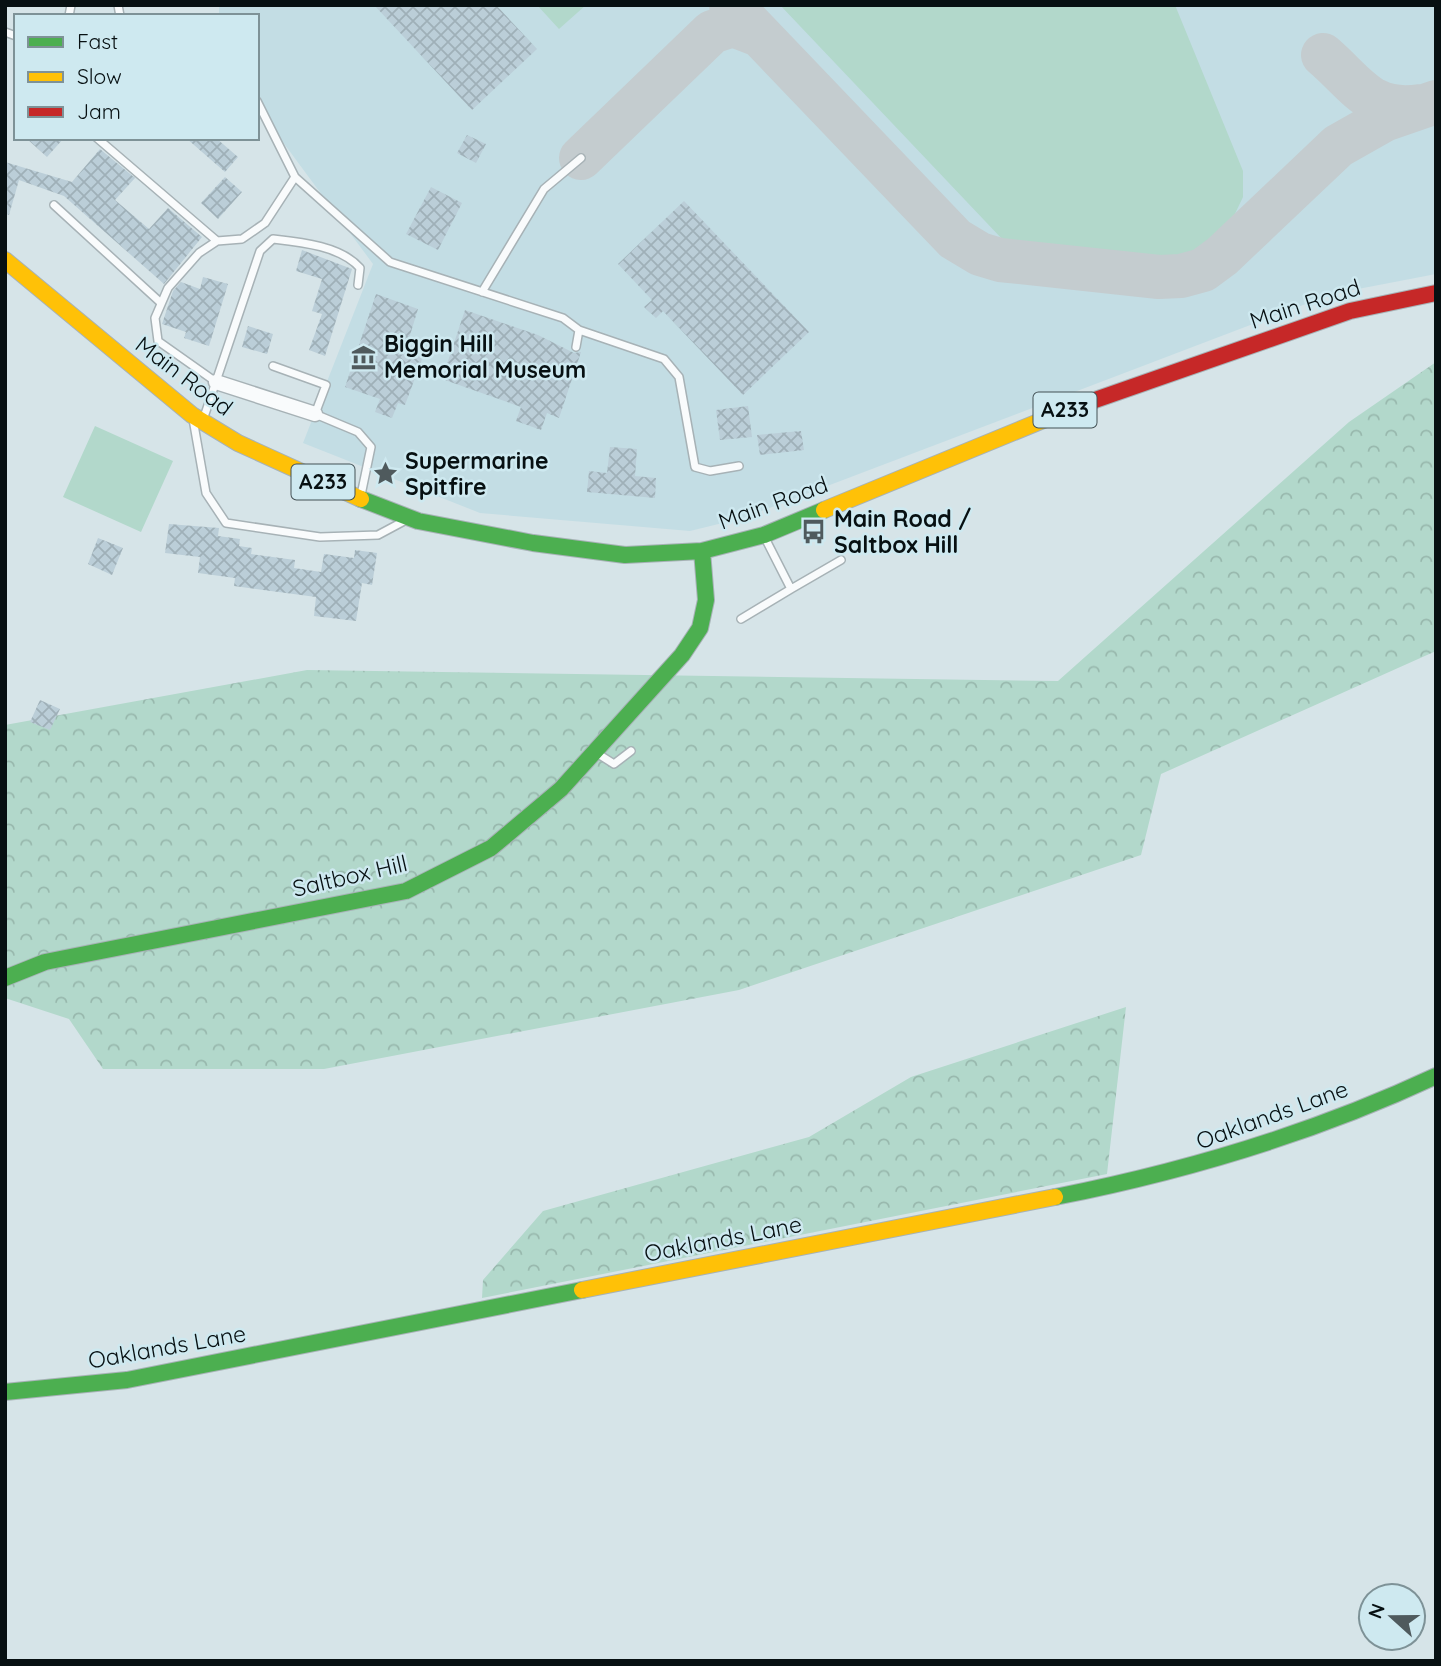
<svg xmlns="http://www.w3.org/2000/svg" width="1441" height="1666" font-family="Quicksand,sans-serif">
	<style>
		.built { fill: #c3dde4 }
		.green { fill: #b2d8cb }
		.forest { fill: url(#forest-crowns) }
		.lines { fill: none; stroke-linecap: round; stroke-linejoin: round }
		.taxiway { stroke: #c4cccf; stroke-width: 44 }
		.building { fill: url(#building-cross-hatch) }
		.lane-casing { stroke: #a7b2b6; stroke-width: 10 }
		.street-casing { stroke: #a7b2b6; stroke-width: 17 }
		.fast-casing { stroke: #a7b2b6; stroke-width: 18 }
		.slow-casing { stroke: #a7b2b6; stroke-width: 18 }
		.jam-casing { stroke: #a7b2b6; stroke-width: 18 }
		.lane { stroke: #f9fbfc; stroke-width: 7 }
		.street { stroke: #f9fbfc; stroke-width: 14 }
		.fast { stroke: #4caf50; stroke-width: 16 }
		.slow { stroke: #ffc107; stroke-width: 16 }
		.jam { stroke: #c62828; stroke-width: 16 }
		.labels { text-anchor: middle; stroke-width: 5; stroke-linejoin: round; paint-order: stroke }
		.shield { fill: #cee9f0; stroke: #435155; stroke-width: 2 }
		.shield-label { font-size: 21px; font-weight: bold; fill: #071012 }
		.street-label { font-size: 23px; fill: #071012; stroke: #cee9f0 }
		.poi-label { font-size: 23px; font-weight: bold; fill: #071012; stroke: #cee9f0; text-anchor: start }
	</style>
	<defs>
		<pattern id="forest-crowns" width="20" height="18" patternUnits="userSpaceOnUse" patternTransform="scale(1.75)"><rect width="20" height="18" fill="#b2d8cb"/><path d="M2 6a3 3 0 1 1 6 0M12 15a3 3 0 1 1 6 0" fill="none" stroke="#98b8ad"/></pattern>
		<pattern id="building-cross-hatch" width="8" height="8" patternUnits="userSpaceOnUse" patternTransform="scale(1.75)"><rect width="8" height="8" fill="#bbced8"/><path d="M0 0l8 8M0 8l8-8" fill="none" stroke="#9fb0b8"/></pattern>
	</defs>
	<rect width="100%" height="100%" fill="#d6e4e8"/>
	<path class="built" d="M219,5H1436V274L1332,294L743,518L690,531L480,513L303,443L373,264L257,107V16H219Z"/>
	<path class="green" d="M537,5H586L559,29Z
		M780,5H1175L1243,171V197L1232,220L1214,239L1192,254L1171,259L1133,258L1003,240Z
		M95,426L173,461L141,532L63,497Z"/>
	<path class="forest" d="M1436,362V651L1161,774L1141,855L739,990L324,1069H103L69,1019L5,998V725L307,670L1058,681L1349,422Z
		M1126,1007L1107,1174L482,1298L483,1280L543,1211L809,1137L911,1077Z"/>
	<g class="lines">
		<path class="taxiway" d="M731,5L955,239L980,254L1000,260L1159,277L1181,276L1203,270L1222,256L1338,146L1384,120L1436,102
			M1323,55C1357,84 1370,114 1421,106
			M581,158L712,32L733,25L759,35"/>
	</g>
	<path class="building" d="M374,5H496L537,49L472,110Z
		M467,135L486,144L476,163L457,153Z
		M26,138H64L47,157Z
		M186,138H216L238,157L225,172Z
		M100,149L135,178L115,200L149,229L168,208L202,237L164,284L64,196L19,180L9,215L5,214V162L72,182Z
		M225,177L242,192L218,219L201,203Z
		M431,187L462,203L438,250L406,234Z
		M684,201L809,332L743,395L663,311L656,318L644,307L652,300L618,264Z
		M302,250L352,269L325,356L309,350L322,314L312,311L322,279L296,271Z
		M203,277L228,284L209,346L184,338L186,332L162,324L173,291L181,282L200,289Z
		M376,294L418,309L407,345L425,351L405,405L398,403L392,418L375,412L380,399L345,387Z
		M465,310L538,335L574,353L581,352L559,418L547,413L541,430L516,421L521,407L442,379Z
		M248,326L273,334L267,354L242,347Z
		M748,406L752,437L720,440L716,410Z
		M801,431L804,450L760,455L757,435Z
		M610,447L637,449L635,476L656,478L655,498L587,492L589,471L607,473Z
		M169,524L219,528L218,536L240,539L239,546L252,548L251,554L295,560L294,568L321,572L324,554L354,558L355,550L377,553L372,585L362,583L356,621L314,616L316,597L234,586L235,578L198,573L200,557L165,553Z
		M98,538L123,548L112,575L88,564Z
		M40,700L60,709L50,730L30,722Z"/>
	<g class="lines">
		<defs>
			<path id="lane" d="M118,5L120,16
				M69,16L71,5
				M5,32L16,36
				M257,101L295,177L390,262L563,318L579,330L576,347
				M97,138L217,241
				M54,205L161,303
				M482,292L544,189L581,158
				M579,330L664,359L679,377L695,467L710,471L739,466
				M273,366L326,385L315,414L358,432L371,447L361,495
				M216,382L158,341L155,318L168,288L199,253L217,241L242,239L265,223L295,177
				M193,419L206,493L226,523L320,537L378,535L406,520
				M203,420L260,251L273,239C300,242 341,246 360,268L358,285
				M764,536L791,589L841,560
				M741,619L791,589
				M595,752L614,764L631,751"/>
			<path id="street" d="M216,382L315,414"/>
			<path id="fast" d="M361,499L418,521L533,543L625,555L702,551L764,535L824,510
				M5,978L45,962L406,891L491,848L561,789L682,655L700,628L706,600L702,551
				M1055,1197C1187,1171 1314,1133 1436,1076
				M5,1392L127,1380L582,1290"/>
			<path id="slow" d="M5,260L192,415L238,443L361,499
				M824,510L1075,407
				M582,1290L1055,1197"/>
			<path id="jam" d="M1075,407L1350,311L1436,293"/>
		</defs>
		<use href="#lane" class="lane-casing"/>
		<use href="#street" class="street-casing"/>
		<use href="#fast" class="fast-casing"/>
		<use href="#slow" class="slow-casing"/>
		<use href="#jam" class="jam-casing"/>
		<use href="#lane" class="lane"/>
		<use href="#street" class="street"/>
		<use href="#fast" class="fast"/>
		<use href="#slow" class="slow"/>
		<use href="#jam" class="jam"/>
	</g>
	<defs>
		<symbol id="museum-bare" viewBox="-9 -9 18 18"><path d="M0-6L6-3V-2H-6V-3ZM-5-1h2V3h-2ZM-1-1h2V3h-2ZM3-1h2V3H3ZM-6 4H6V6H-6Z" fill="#4f5a5d" stroke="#cee9f0" stroke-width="2.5" paint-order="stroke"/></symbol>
		<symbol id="sight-bare" viewBox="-9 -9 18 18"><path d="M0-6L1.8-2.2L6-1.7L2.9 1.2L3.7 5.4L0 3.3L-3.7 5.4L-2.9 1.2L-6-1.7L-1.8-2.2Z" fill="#4f5a5d" stroke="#cee9f0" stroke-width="2.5" paint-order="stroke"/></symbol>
		<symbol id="bus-bare" viewBox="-9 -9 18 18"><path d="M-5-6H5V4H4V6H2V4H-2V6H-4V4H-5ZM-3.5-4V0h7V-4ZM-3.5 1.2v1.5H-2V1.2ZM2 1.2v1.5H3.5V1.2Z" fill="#4f5a5d" stroke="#cee9f0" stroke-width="2.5" paint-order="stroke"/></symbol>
	</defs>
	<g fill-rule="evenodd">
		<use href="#museum-bare" x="346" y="340" width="35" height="35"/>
		<use href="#sight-bare" x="368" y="456" width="35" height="35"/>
		<use href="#bus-bare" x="796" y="514" width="35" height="35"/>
	</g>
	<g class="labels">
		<g class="shield">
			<rect x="1033.5" y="392.5" width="63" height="35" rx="5"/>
			<rect x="291.5" y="464.5" width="63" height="35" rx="5"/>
		</g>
		<g class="shield-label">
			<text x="1065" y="417">A233</text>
			<text x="323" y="489">A233</text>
		</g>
		<g class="street-label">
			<text transform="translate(1305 304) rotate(-18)" y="8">Main Road</text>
			<text transform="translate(184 376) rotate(37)" y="8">Main Road</text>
			<text transform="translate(773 503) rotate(-20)" y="8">Main Road</text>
			<text transform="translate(350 876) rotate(-13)" y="8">Saltbox Hill</text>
			<text transform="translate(1272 1115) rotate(-20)" y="8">Oaklands Lane</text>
			<text transform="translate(723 1239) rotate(-11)" y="8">Oaklands Lane</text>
			<text transform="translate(167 1347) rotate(-10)" y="8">Oaklands Lane</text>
		</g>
		<g class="poi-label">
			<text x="384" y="352">Biggin Hill<tspan x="384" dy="26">Memorial Museum</tspan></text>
			<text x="405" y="469">Supermarine<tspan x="405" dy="26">Spitfire</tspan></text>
			<text x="834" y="527">Main Road /<tspan x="834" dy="26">Saltbox Hill</tspan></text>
		</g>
	</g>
	<rect width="1441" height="1666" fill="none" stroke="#071012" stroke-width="14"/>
	<rect x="14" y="14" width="245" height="126" fill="#cee9f0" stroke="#7e9297" stroke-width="2"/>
	<rect x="28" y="37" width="35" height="10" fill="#4caf50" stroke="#7e9297" stroke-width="2"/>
	<text x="77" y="49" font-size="21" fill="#071012">Fast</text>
	<rect x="28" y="72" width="35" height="10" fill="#ffc107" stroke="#7e9297" stroke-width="2"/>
	<text x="77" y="84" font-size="21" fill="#071012">Slow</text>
	<rect x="28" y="107" width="35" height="10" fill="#c62828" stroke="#7e9297" stroke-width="2"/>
	<text x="77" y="119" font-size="21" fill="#071012">Jam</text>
	<g transform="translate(1392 1617) rotate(291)"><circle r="33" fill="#cee9f0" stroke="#7e9297" stroke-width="2"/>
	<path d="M0-5L12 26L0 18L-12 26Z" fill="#4f5a5d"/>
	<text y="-10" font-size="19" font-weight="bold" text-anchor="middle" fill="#071012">N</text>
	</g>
</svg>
